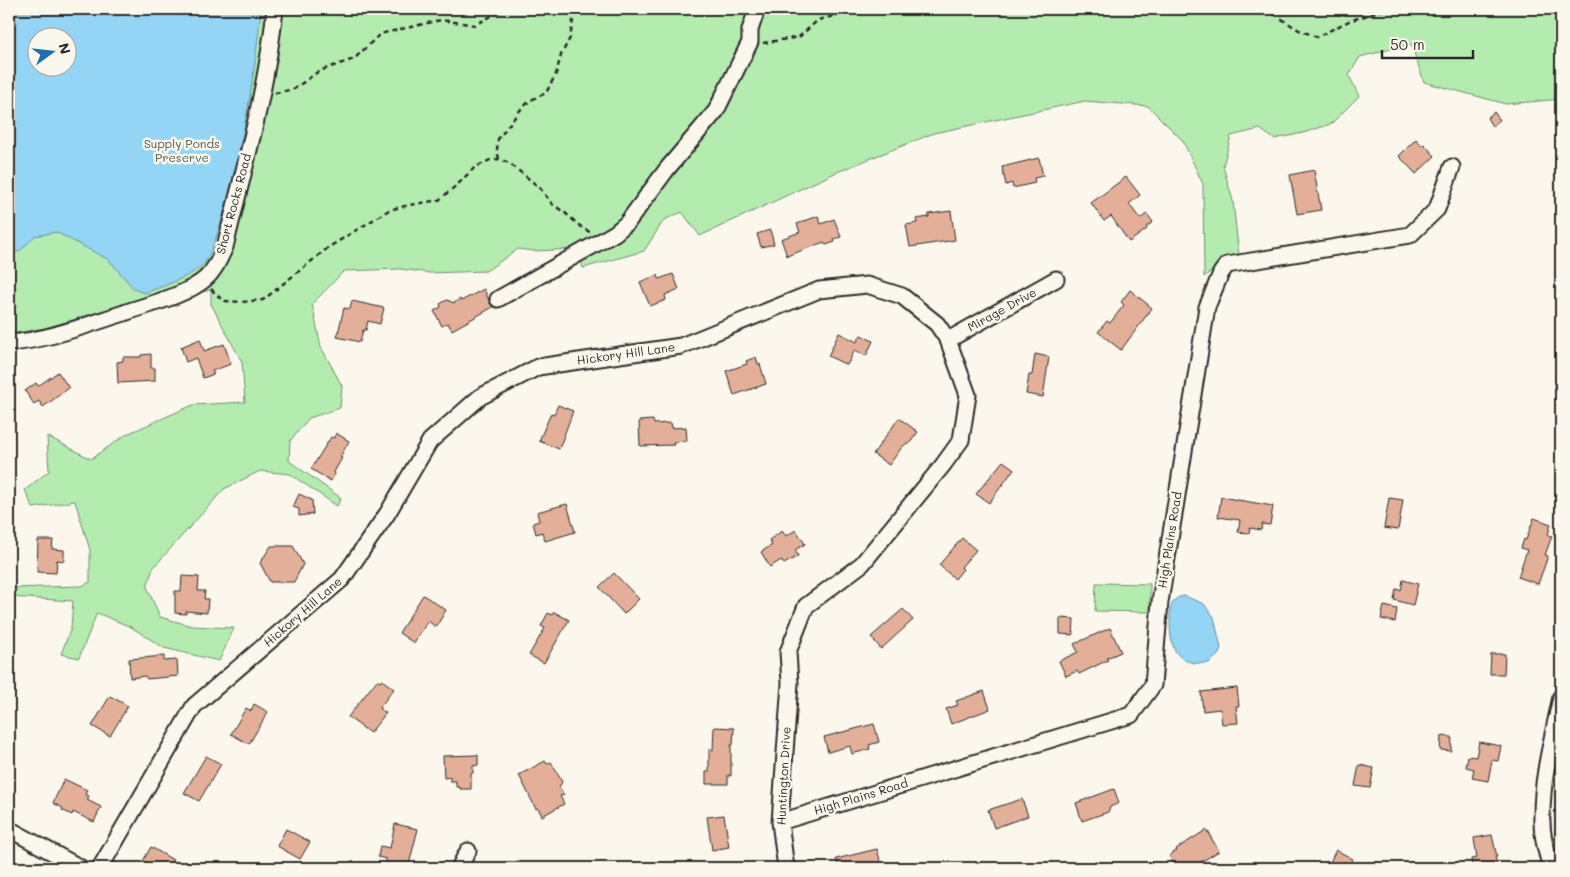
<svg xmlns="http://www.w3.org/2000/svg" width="1570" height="877" font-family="Mali,sans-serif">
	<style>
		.green { fill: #b4ecb0; stroke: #708c6e; fill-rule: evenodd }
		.water { fill: #94d4f5; stroke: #6a90a4; fill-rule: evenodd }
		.building { fill: #e4af98; stroke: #2b2b2b }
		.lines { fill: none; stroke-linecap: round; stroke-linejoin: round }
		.minor-casing { stroke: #2b2b2b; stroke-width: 19 }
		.path { stroke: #2b2b2b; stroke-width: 2.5; stroke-dasharray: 5 4; stroke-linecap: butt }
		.minor { stroke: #fbf7ec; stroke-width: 15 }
		.labels { text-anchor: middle; stroke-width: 5; stroke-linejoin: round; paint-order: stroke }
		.park-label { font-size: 12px; fill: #4d5b4c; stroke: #fbf7ec }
		.street-label { font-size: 12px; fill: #2b2b2b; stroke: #fbf7ec }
	</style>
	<rect width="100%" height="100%" fill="#fbf7ec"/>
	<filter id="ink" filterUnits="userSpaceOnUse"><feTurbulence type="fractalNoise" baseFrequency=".02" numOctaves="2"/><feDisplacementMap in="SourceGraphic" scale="10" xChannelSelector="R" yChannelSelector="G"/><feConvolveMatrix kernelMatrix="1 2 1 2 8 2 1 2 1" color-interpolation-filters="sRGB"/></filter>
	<g filter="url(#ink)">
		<path class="green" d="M9,9H1561V99L1506,104L1424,82L1411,44L1360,57L1349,75L1359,96L1331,124L1303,133L1274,139L1260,129L1231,136L1223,166L1233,201L1239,256L1223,262L1204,277L1203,184L1183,141L1148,106L1085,101L934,133L837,172L700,236L682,212L664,220L644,251L583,268L578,249L533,251L518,249L486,271L430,273L401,269L344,271L312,304L321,347L342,386L340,408L309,418L290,441L289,461L341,498L337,506L290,474L260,471L224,489L153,568L147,587L160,617L192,626L234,628L219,661L164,648L131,627L97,613L79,658L61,654L71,628L73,601L9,597V588L82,586L90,582V550L75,501L33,508L25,490L49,471L47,436L91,459L127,434L193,405L245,402L242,362L211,304V290L80,318L45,328L9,334ZM38,38H68V68H38Z
			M1096,583L1150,584V612L1095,611Z"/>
		<path class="water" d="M9,9H261C255,75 244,140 226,204C221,223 215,246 205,262C197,275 159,288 144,293L134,289L109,260L56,232L35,236L20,251L9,255ZM38,38H68V68H38Z
			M1185,596L1204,604L1214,617L1221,648L1219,654L1209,663C1178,666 1170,651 1170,623C1170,615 1169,606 1175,600C1178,597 1182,596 1185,596Z"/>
		<path class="building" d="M1494,112L1500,120L1492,126L1487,118Z
			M1416,139L1422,146L1424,144L1435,156L1416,174L1399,156Z
			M1039,158L1043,176L1034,178L1035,183L1013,188L1012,183L1006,185L1002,167Z
			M1314,170L1321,210L1297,214L1290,175Z
			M1126,177L1140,195L1129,204L1140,219L1147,214L1153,222L1146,227L1147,229L1129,242L1111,216L1104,221L1091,203Z
			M951,211L955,240L910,247L906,225L917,223L916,219L929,217V214Z
			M818,216L821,224L834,219L841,237L834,239L835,242L826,245L824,242L787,256L781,239L800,232L797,224Z
			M770,230L774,244L761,247L757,234Z
			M673,274L679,289L665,295L666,300L650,306L640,282L658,275L659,279Z
			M484,289L490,303L493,307L452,330L448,323L442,326L434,311L441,307L440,304L447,300L454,303L460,299L461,301Z
			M1130,290L1152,308L1121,350L1098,332L1107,321L1110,323L1124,305L1121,302Z
			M352,301L384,308L380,324L368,321L366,330H363L360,342L337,337L344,308L350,309Z
			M839,333L857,342L861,335L873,341L866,356L855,350L847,365L828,356Z
			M200,339L204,351L224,344L231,364L212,371L214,374L203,378L196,358L186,362L181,347Z
			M151,354V368H155V381L118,383L117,362L123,361V357H141V355Z
			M1035,354L1049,357L1043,397L1026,394L1029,375H1032Z
			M756,357L758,364H760L766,384L734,395L726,371L747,364L746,361Z
			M58,372L69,388L43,407L39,401L34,404L25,391L36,383L38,386Z
			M558,405L573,411L559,449L539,441L551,413L554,414Z
			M899,418L918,432L909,444L907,443L902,447L889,465L873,454Z
			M653,420L654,424L671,423L672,428L686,427L687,441L673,442L674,445L640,446L639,421Z
			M336,433L349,441L340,457L342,458L334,472L335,474L331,481L311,469L331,437L334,438Z
			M1003,461L1014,469L989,503L976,494Z
			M299,494L312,500L313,514L299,516V509L293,507Z
			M1221,497L1273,506L1270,525L1262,524L1261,530L1250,528L1249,533L1238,532L1240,520L1218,517Z
			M1389,498L1403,500L1398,530L1384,528Z
			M567,504L575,532L545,541L542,532L536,534L533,523L539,521L537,512Z
			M1534,518L1551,524L1548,535L1552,536L1545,555L1548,556L1538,584L1518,577L1527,550L1521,548L1524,539L1526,540Z
			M796,530L805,544L795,550L798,556L784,564L781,560L770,567L761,552L772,545L769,540L782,531L786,536Z
			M962,538L976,550L961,567L963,569L955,579L939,565Z
			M38,540H53L52,549L64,550V561L57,560L56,573L37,572Z
			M271,546H293L303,564L294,582H270L260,563Z
			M614,573L639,599L624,614L599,587Z
			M182,576L199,577L198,591H205L204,599H208L207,613L186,611V614L175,613V591H181Z
			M1403,580L1418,584L1413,605L1394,600L1396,589L1401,590Z
			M423,595L446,610L436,627L428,621L414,643L399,633Z
			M1384,606L1397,609L1395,622L1381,619Z
			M903,609L913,620L881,649L871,637Z
			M554,612L569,620L544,663L529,655L545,628L541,626L548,613L552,615Z
			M1060,618L1074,619L1073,635L1060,634Z
			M1110,628L1121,652L1107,658L1108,660L1079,674L1077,671L1066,676L1059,661L1078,652L1074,644Z
			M1491,654H1505L1504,674H1490Z
			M164,656V661L177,660L178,676L147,679L145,676L130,678L129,659Z
			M377,680L380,682L382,680L394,689L379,708L386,713L370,733L348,717Z
			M1237,688L1239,706H1236L1238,723L1222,724L1220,709L1203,711L1201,692Z
			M984,691L990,709L951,724L946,709L958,705L956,701Z
			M110,696L128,706L110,736L92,726Z
			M254,704L268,712L249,744L231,734L246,708L251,711Z
			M874,724L879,742L869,745L870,749L852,754L850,746L828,752L824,737Z
			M714,727L734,728L733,745H731V776L728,775V784H706V772H709V750H713Z
			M1441,736L1452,737L1451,751L1440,750Z
			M1479,742L1501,746L1498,761L1492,760L1488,781L1472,778L1474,769L1466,767L1468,756L1476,757Z
			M478,755V765L473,766V773H471V789H460V787H456V781H450V777L444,778L443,756Z
			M206,756L221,764L199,801L184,793Z
			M545,761L547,764L551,762L562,782L559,787L564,795L560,796L564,804L542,816L538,808L536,809L519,775Z
			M1359,765L1374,768L1370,788L1355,786Z
			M64,779L87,790L85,795L89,796L87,800L101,807L94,822L73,812L72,815L62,810L63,808L53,803Z
			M1114,789L1119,803L1110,807L1108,812L1082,821L1076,803Z
			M1022,799L1028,816L994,828L988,810Z
			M724,815L729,847L712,850L707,817Z
			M395,824L418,829L408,868H383L386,859L378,857L380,846L390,848Z
			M286,829L310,842L300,859L277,846Z
			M1206,830L1208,833H1210V836L1219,851L1191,868H1163L1173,862L1169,856L1177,850L1176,849Z
			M1492,835L1497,857H1495L1497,864L1472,868L1471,859L1477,858L1474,838Z
			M151,847L173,860L169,868H155L143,861Z
			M877,849L882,868H839L836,859Z
			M1336,850L1353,859L1348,868H1327Z"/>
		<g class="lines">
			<defs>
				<path id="minor" d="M498,299L603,240L615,233L627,223L667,169L716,111L750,42V30L757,9
					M948,340L1056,279
					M9,343C49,340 86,325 124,313C149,304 185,296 205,279C215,270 220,258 225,247C244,168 267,89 275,9
					M780,822L1131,715L1153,685L1160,602L1207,307L1221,273L1227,265L1410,235L1437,209L1452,167
					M9,829L81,868
					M100,868L194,706L342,579L387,514L430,441L480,397L538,367L681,346L819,290L867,285L902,296L937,324L948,340L968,395L961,440L943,465L862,564L806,606L788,652L790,683L780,822L786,868
					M459,868L468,851
					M1551,868C1546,851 1541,833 1542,815C1542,775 1553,736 1561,697"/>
			</defs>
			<use href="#minor" class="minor-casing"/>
			<path class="path" d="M1266,9L1299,30L1317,37L1349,21L1386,9
				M763,43L799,37L818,20L861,9
				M275,93L294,89L319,71L354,59L380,34L441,20L475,25L504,9
				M499,159L497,150L498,139L521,109L531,100L546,93L556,74L561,55L570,38L575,9
				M211,289L220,298L225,301L241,302L263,300L329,247L389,210L409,205L439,200L458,184L474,168L490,160L499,159L509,163L539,187L552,204L564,212L580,226L591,233"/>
			<use href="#minor" class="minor"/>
		</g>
	</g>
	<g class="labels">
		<g class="park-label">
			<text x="182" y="148">Supply Ponds<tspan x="182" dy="14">Preserve</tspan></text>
		</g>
		<g class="street-label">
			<text transform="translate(234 204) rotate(-75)" y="4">Short Rocks Road</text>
			<text transform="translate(1002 310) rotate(-29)" y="4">Mirage Drive</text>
			<text transform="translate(626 354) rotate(-8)" y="4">Hickory Hill Lane</text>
			<text transform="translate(1170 540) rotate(-81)" y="4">High Plains Road</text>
			<text transform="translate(303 612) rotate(-41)" y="4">Hickory Hill Lane</text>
			<text transform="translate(784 776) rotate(-87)" y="4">Huntington Drive</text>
			<text transform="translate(861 797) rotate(-17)" y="4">High Plains Road</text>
		</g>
	</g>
	<rect width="1570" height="877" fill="none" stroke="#fbf7ec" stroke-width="30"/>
	<rect x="15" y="15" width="1540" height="847" fill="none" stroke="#2b2b2b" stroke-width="2" filter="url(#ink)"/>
	<g transform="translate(52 52) rotate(75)"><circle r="24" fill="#fbf7ec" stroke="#a8a59f"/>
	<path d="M0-4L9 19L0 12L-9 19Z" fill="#1f6fb2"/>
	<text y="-8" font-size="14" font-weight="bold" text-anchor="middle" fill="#2b2b2b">N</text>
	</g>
	<path d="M1382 50v8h91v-8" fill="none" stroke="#2b2b2b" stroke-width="2.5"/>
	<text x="1390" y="50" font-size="15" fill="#2b2b2b" stroke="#fbf7ec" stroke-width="4" paint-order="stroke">50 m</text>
</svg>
